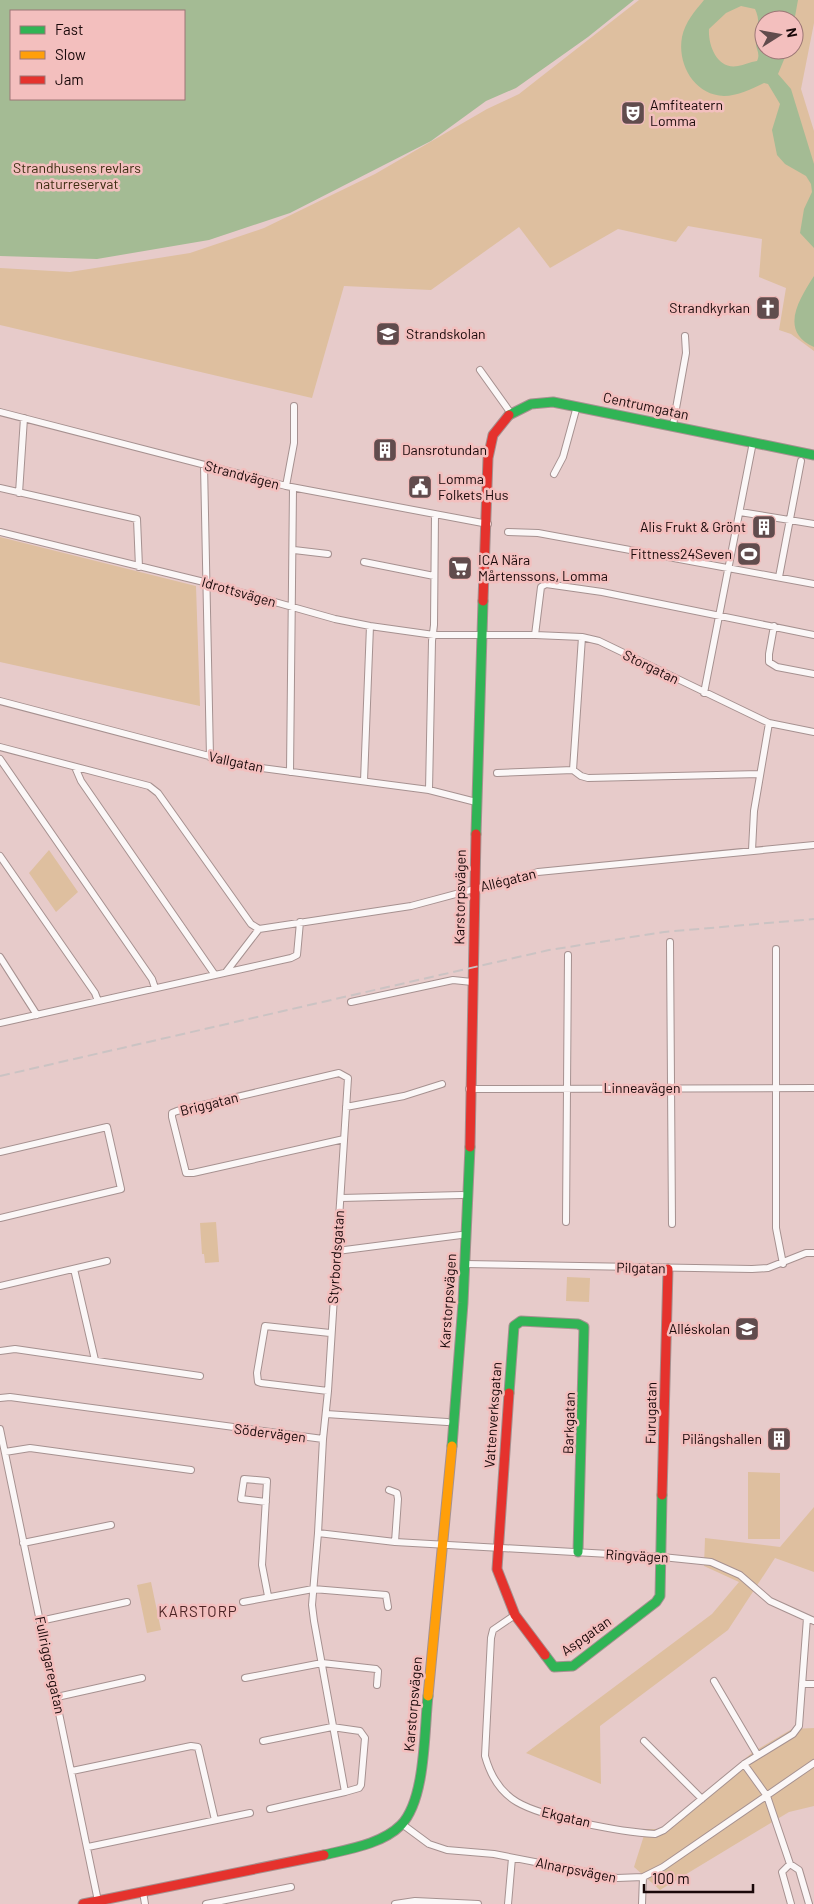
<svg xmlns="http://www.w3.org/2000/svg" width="814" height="1904" font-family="Barlow,sans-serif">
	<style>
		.green { fill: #debf9f; fill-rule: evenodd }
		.water { fill: #a4bb94; fill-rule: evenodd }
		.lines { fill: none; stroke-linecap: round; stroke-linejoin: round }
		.street-casing { stroke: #a69190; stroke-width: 8 }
		.fast-casing { stroke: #a69190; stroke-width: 11 }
		.slow-casing { stroke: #a69190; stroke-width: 11 }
		.jam-casing { stroke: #a69190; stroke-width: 11 }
		.street { stroke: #fbf7f7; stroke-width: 6 }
		.fast { stroke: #30b455; stroke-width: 9 }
		.slow { stroke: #ff9f0a; stroke-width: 9 }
		.jam { stroke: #e5322d; stroke-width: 9 }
		.rail { stroke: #cbc3c3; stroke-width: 2; stroke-dasharray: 10 5; stroke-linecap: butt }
		.labels { text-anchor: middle; stroke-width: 5; stroke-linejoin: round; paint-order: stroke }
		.poi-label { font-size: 14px; fill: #190809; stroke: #f3bfbe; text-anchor: start }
		.park-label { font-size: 14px; fill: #3d2d11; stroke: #f3bfbe }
		.street-label { font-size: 14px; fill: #190809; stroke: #f3bfbe }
		.neighbourhood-label { font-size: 15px; letter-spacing: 1px; fill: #4c2425; stroke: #f3bfbe }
	</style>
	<rect width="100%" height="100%" fill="#e7cbca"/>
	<path class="green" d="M639,0H814V23L801,89L814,131V351L791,334L779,330L786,288L759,277L762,239L688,226L676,242L618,229L550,268L519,227L431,290L344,286L312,398L0,325V268L70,272L190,253L264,228L375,174L487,109L519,94ZM764,20H794V50H764Z
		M0,537L196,586L200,706L0,662Z
		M49,850L78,892L56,912L29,873Z
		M216,1222L219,1262L205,1263L204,1254H202L200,1223Z
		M567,1277L590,1278L589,1302L566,1301Z
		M748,1472L780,1473V1539H748Z
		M814,1507V1572L775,1558L728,1630L600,1726L601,1784L526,1753L712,1614L739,1582L704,1566L705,1538L780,1547Z
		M151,1582L161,1630L147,1633L137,1585Z
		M814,1728V1806L789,1812L660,1890L634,1867L646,1829H661L753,1752L792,1729Z"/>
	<path class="water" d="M0,0H634L588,37L516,88L486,101L431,141L290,213L209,240L97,259L0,256ZM184,11V99H11V11Z
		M704,0H798L794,22V20H764V50H788L778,74L791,89L814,164V248L800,233L804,209L812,192L811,184L806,176L785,164L777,155L772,130L780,104L768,84L764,83C752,89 737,96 724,96C694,95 677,64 682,37C685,22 695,11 704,0ZM741,6L755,9C761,22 757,28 756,41C755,49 761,53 757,61C750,62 744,65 738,66C717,70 708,45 709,29L726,13Z
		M814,276V347C778,331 800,298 814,276Z"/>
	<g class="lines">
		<defs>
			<path id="street" d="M480,370L510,412
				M0,412L286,486L488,524
				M673,425L686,353L685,336
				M204,465L210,757
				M554,474L563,457L577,406
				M286,486L294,443V406
				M0,488L137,519L139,567
				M19,493L24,418
				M740,512L814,524
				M0,532L208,583L335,619L370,626L434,635H535L582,637L599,641L769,723L814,732
				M508,532L538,533L814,584
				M294,550L328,554
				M364,562L434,576
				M779,577L801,461
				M774,626L769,654V662L777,667L814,674
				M535,635L541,587L546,584L602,592L814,635
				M704,693L753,442
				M0,701L247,766L429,790L476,802
				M0,747L149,786L158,793L251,924L259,929
				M0,759L152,979L155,988
				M75,767L81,781L215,975
				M573,770L582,637
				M290,772L293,488
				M497,773L573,770L581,776L588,778L760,774
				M364,781L370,626
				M429,790L432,641L434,625L435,514
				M752,850L754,811L769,723
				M0,856L95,993L98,1001
				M670,942L672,1224
				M776,949V1228L783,1264
				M0,957L37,1015
				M226,972L259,929L411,906L538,872L814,845
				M351,1002L453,980L472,982
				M0,1023L291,958L297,955L300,922
				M469,1089L814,1088
				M346,1107L404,1096L442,1084
				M0,1152L107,1127L121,1189L0,1218
				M341,1198L462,1195
				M566,1222L568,955
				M337,1251L461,1235
				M465,1264L752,1269L768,1268L806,1253H814
				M74,1269L95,1360
				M0,1286L107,1261
				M0,1351L15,1349L200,1376
				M328,1391L261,1383L258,1382L257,1373L265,1326L330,1333
				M0,1398L10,1397L323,1439L318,1533L395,1542L662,1557L711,1562L740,1575L770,1601L814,1621
				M326,1414L447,1422
				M0,1429L98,1901
				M323,1439L328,1391L348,1078L339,1073L177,1111L172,1113V1117L186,1173H193L344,1139
				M5,1452L30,1448L191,1470
				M389,1490L397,1493L398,1499L395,1542
				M266,1502L241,1499L244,1479L267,1481L262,1565L268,1596
				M23,1543L111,1525
				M243,1602L313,1589L386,1595L388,1607
				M515,1615L493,1630L491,1638L485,1756C490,1774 500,1792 517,1802C544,1818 622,1832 655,1834L664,1830L744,1764L793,1734L799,1726L807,1618
				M40,1621L127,1602
				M245,1678L322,1663L376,1669L378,1671L377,1685
				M714,1681L757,1754
				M802,1684H814
				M57,1697L142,1678
				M263,1741L332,1727L360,1731L365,1738L361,1785L359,1788L345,1792L314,1621L312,1605L318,1533
				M644,1741L702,1799
				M744,1764L767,1796L790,1864L799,1870L809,1904
				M72,1771L191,1746L198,1747L215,1820
				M270,1809L345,1792
				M402,1824L429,1844L447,1850L494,1854L617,1878L643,1877L663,1867L814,1763
				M88,1847L250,1813
				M790,1864L782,1872L791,1904
				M143,1892L145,1904
				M206,1904L291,1887
				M395,1904L415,1901L478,1904
				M508,1904L512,1858
				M642,1904L643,1877"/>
			<path id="fast" d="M509,415L531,404L553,402L814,455
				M476,834L483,601
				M509,1393L514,1326L521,1321L578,1324L584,1327L578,1552
				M452,1446L463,1303L470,1147
				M545,1655L554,1667L573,1666L656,1602L660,1596L662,1495
				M324,1855C349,1849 382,1844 401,1825C426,1799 424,1731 428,1696"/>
			<path id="slow" d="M428,1696L452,1446"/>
			<path id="jam" d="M483,601L488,458L493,435L509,415
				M470,1147L476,834
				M509,1393L497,1569L515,1615L545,1655
				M662,1495L668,1269
				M83,1904L324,1855"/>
		</defs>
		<use href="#street" class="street-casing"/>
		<use href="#fast" class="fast-casing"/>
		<use href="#slow" class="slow-casing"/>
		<use href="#jam" class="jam-casing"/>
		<use href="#street" class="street"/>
		<use href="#fast" class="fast"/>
		<use href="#slow" class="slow"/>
		<use href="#jam" class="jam"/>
		<path class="rail" d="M0,1076L549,950L664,932L814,919"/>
	</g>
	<defs>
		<symbol id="theatre-square" viewBox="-11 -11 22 22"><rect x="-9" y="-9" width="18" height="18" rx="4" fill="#614c4d" stroke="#f3bfbe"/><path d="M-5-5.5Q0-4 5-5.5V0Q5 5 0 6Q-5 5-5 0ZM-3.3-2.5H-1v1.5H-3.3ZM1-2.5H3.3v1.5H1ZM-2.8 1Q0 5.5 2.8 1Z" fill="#fff"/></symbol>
		<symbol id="church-square" viewBox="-11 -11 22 22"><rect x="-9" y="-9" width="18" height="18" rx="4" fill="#614c4d" stroke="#f3bfbe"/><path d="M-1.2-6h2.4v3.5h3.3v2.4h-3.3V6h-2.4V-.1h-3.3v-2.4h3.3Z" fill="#fff"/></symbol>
		<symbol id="school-square" viewBox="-11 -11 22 22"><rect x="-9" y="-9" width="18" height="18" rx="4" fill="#614c4d" stroke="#f3bfbe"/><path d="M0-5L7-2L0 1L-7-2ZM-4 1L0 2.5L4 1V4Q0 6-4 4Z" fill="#fff"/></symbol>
		<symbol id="building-square" viewBox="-11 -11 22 22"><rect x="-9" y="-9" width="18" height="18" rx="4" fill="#614c4d" stroke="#f3bfbe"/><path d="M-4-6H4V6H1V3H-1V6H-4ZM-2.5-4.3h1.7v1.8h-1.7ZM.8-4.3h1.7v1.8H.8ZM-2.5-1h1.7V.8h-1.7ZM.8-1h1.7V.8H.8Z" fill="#fff"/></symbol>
		<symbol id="civic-square" viewBox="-11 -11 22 22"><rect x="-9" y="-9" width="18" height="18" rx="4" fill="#614c4d" stroke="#f3bfbe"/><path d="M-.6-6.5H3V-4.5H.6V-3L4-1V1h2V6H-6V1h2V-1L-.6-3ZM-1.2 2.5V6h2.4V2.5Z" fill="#fff"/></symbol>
		<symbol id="stadium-square" viewBox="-11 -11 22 22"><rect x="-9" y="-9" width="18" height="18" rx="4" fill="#614c4d" stroke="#f3bfbe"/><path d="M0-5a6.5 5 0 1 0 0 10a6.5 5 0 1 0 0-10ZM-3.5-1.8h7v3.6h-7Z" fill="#fff"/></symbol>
		<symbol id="supermarket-square" viewBox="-11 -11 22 22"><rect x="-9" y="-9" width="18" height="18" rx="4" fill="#614c4d" stroke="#f3bfbe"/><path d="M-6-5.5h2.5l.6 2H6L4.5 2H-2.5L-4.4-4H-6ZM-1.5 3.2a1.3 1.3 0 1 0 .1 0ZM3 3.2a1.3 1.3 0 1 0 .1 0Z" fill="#fff"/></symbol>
	</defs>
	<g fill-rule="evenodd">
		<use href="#theatre-square" x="619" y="99" width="28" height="28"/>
		<use href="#church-square" x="754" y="294" width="28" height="28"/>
		<use href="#school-square" x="374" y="320" width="28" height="28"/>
		<use href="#building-square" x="371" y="436" width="28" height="28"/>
		<use href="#civic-square" x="406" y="473" width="28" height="28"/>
		<use href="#building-square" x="750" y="513" width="28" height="28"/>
		<use href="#stadium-square" x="735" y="540" width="28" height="28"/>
		<use href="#supermarket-square" x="446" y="554" width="28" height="28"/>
		<use href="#school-square" x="733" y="1315" width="28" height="28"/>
		<use href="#building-square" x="765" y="1425" width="28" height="28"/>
	</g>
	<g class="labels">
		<g class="poi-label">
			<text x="650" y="110">Amfiteatern<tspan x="650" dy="16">Lomma</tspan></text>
			<text x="750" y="313" text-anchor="end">Strandkyrkan</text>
			<text x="406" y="339">Strandskolan</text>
			<text x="402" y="455">Dansrotundan</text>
			<text x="438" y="484">Lomma<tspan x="438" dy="16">Folkets Hus</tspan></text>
			<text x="746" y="532" text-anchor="end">Alis Frukt &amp; Grönt</text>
			<text x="732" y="559" text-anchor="end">Fittness24Seven</text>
			<text x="478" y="565">ICA Nära<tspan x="478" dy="16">Mårtenssons, Lomma</tspan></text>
			<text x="730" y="1334" text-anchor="end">Alléskolan</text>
			<text x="762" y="1444" text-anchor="end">Pilängshallen</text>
		</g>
		<g class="park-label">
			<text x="77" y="173">Strandhusens revlars<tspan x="77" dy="16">naturreservat</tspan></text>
		</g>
		<g class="street-label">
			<text transform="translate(646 406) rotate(12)" y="5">Centrumgatan</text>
			<text transform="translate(242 475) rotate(15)" y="5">Strandvägen</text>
			<text transform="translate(239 592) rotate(16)" y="5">Idrottsvägen</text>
			<text transform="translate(651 667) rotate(26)" y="5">Storgatan</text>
			<text transform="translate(236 762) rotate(12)" y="5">Vallgatan</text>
			<text transform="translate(508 880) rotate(-14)" y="5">Allégatan</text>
			<text transform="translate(460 897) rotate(-89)" y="5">Karstorpsvägen</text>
			<text x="642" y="1093">Linneavägen</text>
			<text transform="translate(209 1104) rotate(-14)" y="5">Briggatan</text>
			<text transform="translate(336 1257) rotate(-86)" y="5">Styrbordsgatan</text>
			<text transform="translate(641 1268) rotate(1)" y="5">Pilgatan</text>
			<text transform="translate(448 1301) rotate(-86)" y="5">Karstorpsvägen</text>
			<text transform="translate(651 1413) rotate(-89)" y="5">Furugatan</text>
			<text transform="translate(493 1415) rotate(-86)" y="5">Vattenverksgatan</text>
			<text transform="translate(569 1423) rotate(-88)" y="5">Barkgatan</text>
			<text transform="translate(270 1433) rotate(7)" y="5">Södervägen</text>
			<text transform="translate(637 1556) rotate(3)" y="5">Ringvägen</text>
			<text transform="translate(586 1636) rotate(-35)" y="5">Aspgatan</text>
			<text transform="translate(50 1665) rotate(78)" y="5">Fullriggaregatan</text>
			<text transform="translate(413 1704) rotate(-85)" y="5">Karstorpsvägen</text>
			<text transform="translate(566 1817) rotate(13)" y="5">Ekgatan</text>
			<text transform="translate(576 1870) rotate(11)" y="5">Alnarpsvägen</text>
		</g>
		<g class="neighbourhood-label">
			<text x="198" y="1617">KARSTORP</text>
		</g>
	</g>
	<rect x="10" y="10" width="175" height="90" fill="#f3bfbe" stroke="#9c7676"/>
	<rect x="20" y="26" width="25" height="8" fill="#30b455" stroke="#9c7676"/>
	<text x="55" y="35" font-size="15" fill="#190809">Fast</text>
	<rect x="20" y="51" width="25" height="8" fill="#ff9f0a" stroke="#9c7676"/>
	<text x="55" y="60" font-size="15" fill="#190809">Slow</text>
	<rect x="20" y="76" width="25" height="8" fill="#e5322d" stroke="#9c7676"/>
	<text x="55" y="85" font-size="15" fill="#190809">Jam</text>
	<g transform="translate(779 35) rotate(79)"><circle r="24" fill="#f3bfbe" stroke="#9c7676"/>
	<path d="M0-4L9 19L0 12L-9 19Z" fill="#614c4d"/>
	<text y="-8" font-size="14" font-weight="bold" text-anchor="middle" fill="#190809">N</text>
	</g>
	<path d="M644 1884v8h109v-8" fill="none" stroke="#190809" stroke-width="2.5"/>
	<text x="652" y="1884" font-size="15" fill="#190809" stroke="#f3bfbe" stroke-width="4" paint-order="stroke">100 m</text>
</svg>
